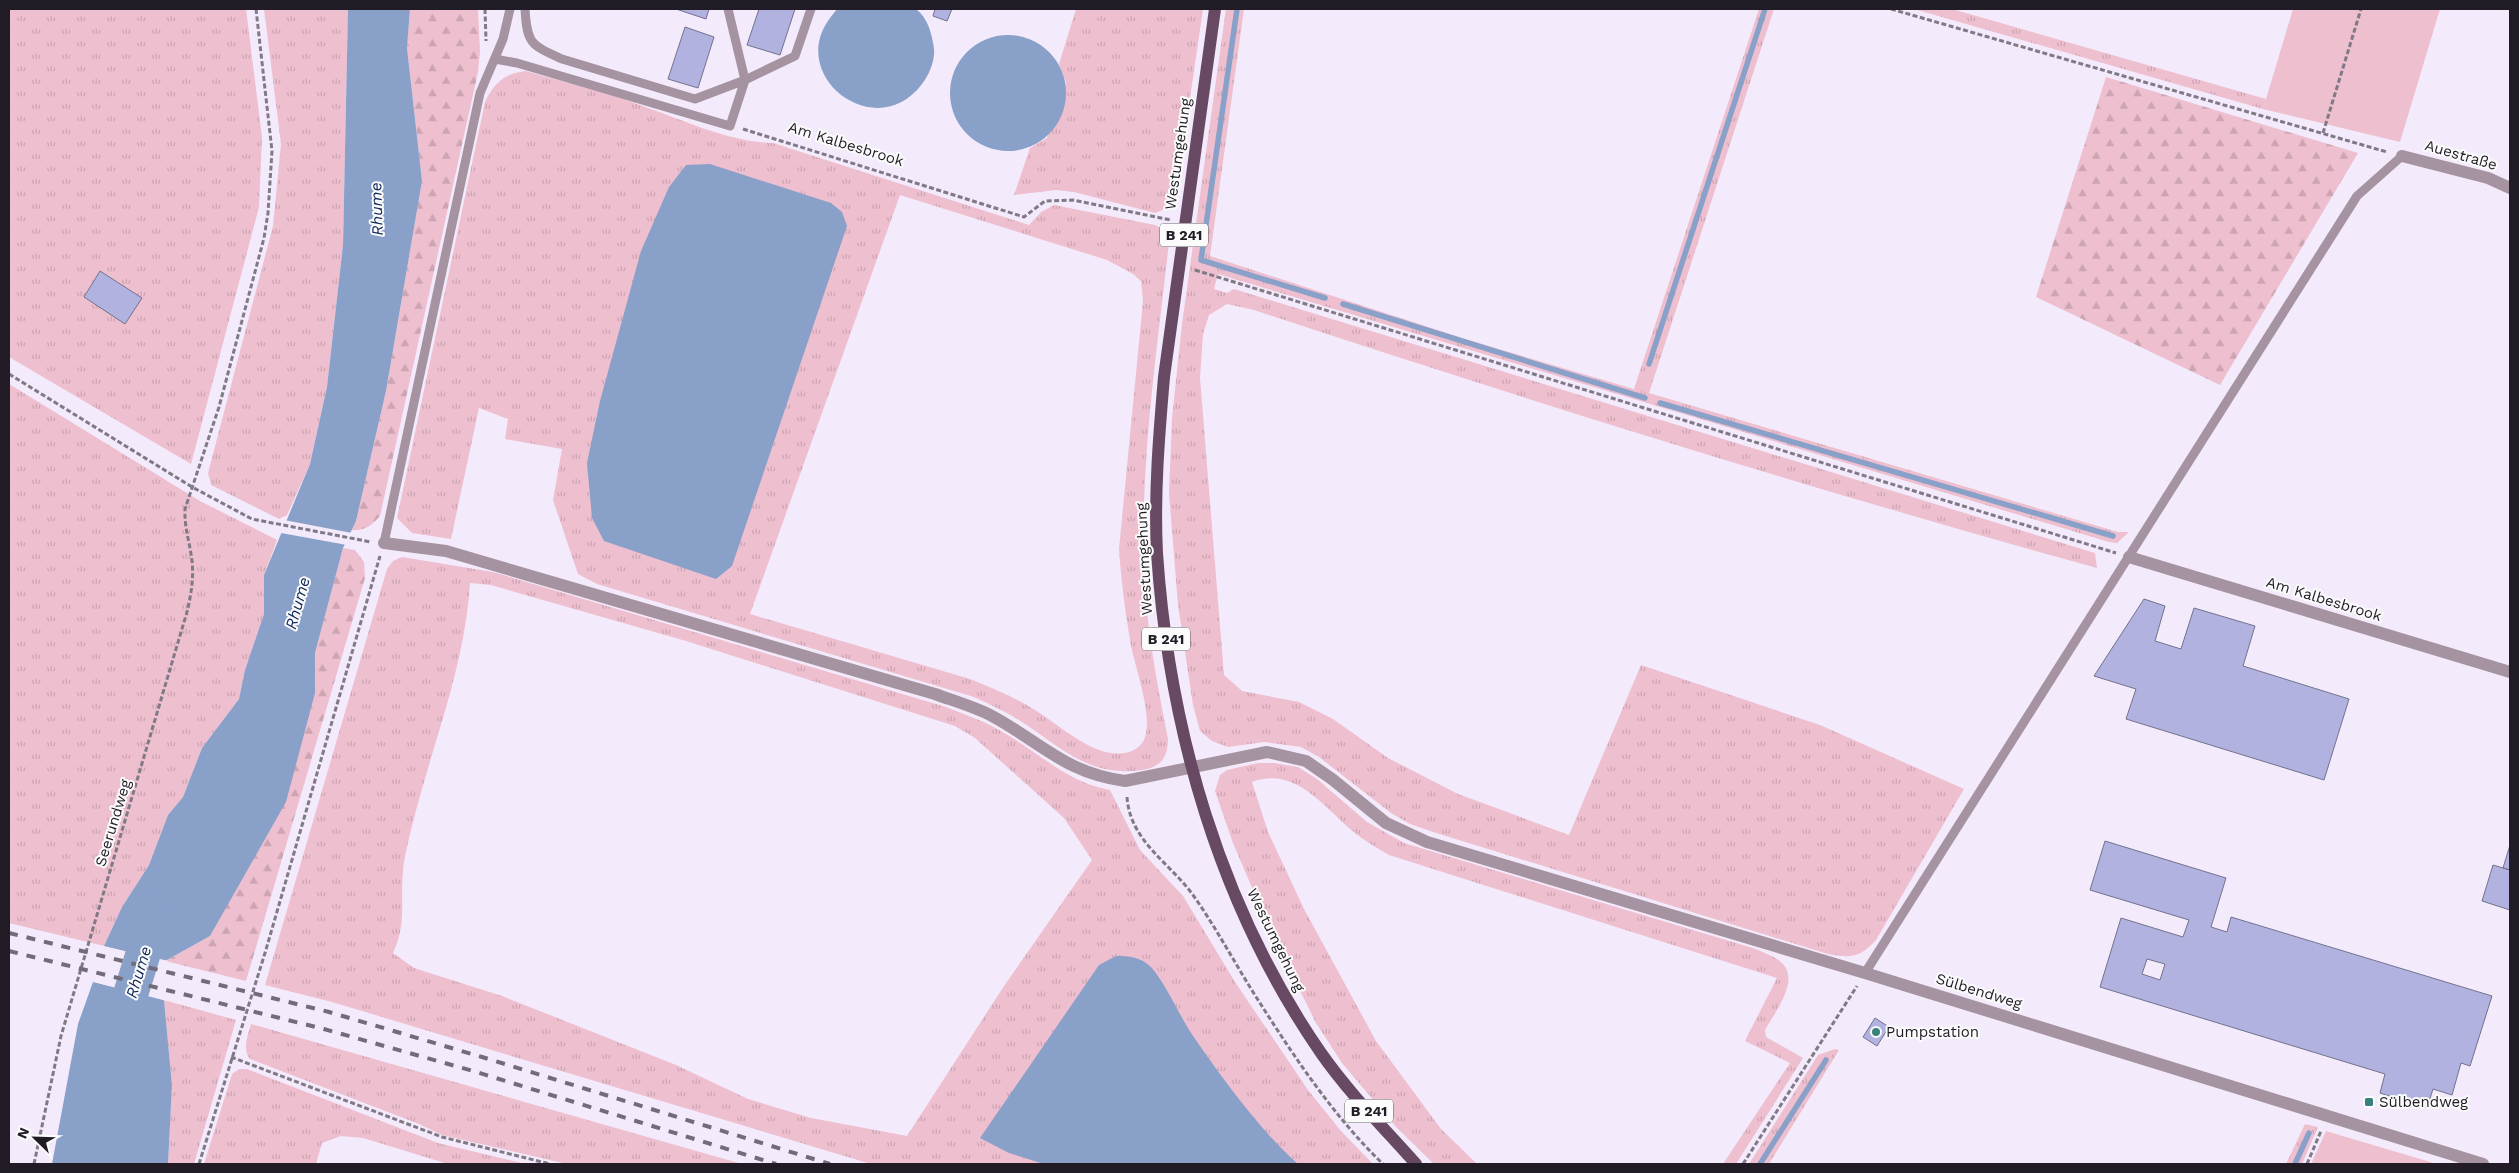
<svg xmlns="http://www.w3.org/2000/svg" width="2519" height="1173" font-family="'Work Sans',sans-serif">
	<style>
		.grass { fill: url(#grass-tufts); fill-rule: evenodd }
		.forest { fill: url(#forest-firs) }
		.garden { fill: #eebfcf }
		.water { fill: #89a0c9 }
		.pier { fill: #f3eafb }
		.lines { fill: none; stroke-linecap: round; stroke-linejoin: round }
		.stream { stroke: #89a0c9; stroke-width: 5.5 }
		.river { stroke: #89a0c9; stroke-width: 35 }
		.building { fill: #b2b2e1; stroke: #72728d; fill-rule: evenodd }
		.path { stroke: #807986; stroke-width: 3; stroke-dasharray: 5 2.5; stroke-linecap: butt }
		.service { stroke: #a593a1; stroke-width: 9 }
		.minor { stroke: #a593a1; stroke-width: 12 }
		.primary { stroke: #674963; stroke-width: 12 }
		.rail { stroke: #726b78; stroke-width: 4; stroke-dasharray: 9 9; stroke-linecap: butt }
		.poi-dot { fill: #39817e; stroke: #fbfbfb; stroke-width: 2 }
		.labels { text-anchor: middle; stroke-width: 4; stroke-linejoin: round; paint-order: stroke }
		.shield { fill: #fbfbfb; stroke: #625e65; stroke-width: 1 }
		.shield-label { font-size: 14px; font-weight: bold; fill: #211b25 }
		.street-label { font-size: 15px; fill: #211b25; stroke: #fbfbfb }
		.poi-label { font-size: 15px; fill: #211b25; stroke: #fbfbfb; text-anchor: start }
		.water-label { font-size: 16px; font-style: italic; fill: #0f285b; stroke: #fbfbfb }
	</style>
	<defs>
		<pattern id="grass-tufts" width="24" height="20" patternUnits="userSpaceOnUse" patternTransform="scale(1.25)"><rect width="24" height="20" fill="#eebfcf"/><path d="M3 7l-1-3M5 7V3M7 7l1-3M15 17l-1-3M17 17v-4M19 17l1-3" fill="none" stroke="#cca4b2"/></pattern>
		<pattern id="forest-firs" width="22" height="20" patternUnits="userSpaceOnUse" patternTransform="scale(1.25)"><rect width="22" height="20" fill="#eebfcf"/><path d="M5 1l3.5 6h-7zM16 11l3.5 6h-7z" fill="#cca4b2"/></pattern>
	</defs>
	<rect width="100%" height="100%" fill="#f3eafb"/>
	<path class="grass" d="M9,9H246L262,137L259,207L191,464L9,357Z
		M264,9H348L343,245L327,387L310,464L287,515L279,519L211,485L208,473L273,226L281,144Z
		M1076,9H1203L1177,187L1170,207L1155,213L1074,192L1056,190L1014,195L1030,148L1047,138L1066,83L1059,64Z
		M1226,9H1244L1210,256L1465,339L1634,389L1759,9H1774L1649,393L2118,532H2129L2117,543L2109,542L1218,274L1214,289L1227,293L1234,289L2095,553L2097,568C1814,490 1533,402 1254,310L1227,304L1209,315L1203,334L1200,378L1224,675L1242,691L1299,702L1333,719L1388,758L1458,794L1569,835L1641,665L1820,725L1964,789L1876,940C1859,958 1852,958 1828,954L1433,832L1410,824L1391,813L1319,757L1301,747L1264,742L1228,747L1212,741L1200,731L1193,705L1178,605L1169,493L1172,418L1182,324Z
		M1914,9H1952L2266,99L2263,109Z
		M526,71C567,83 609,93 648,108C688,122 730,142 773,143L1029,225L1041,212L1054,205L1155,225L1170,233C1158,345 1140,457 1144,570C1146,627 1157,683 1168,739C1168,757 1161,767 1142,770C1093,777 1066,752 1028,726C1011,714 993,706 974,697L597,584L578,574L553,500L562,449L505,439L508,419L479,408L451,539L412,533L397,518L485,102C494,83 505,73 526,71ZM900,195L1107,260L1133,274L1141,281L1143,301L1119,549C1121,580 1125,610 1130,640C1134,666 1153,713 1145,737C1139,756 1114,756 1099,750C1075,741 1056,723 1035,710C1014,697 992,688 970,679L750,614Z
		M9,384L200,501L277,540L264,575V614L245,670L239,699L202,748L183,797L168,815L149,865L122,907L104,946L9,923Z
		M402,557L493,572L946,707C966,715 987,722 1006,734C1042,755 1067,782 1110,790L1140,850L1183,896L1235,982L1308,1090L1341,1131L1373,1164H871L332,1002L265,985L387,569L393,561ZM470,583L491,585L686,641L955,726L975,738L1064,818L1092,860L1004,986L907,1136L811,1118L748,1099L676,1065L502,996L414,968L393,953C407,923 400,902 403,871C404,858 408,843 411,830C431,748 465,667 470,583Z
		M1258,763H1274L1298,767L1317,779L1367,822L1404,843L1756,949C1762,952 1771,955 1777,959C1804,976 1776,1010 1765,1030L1766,1037L1803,1058L1736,1164H1723L1790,1063L1745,1041L1777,978L1389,855C1375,847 1362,839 1350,829C1322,804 1293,766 1252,782L1268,832L1304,909L1376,1041L1441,1129L1477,1164H1434L1397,1128L1342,1063L1316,1023L1271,932L1233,843L1215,791L1220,775L1227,770Z
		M164,1000L236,1020L194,1164H168L172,1085Z
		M251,1024L742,1164H567L442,1135L419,1124L250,1059C242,1049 248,1035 251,1024Z
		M1835,1049L1839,1050L1769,1164H1749L1818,1055Z
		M239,1069H247L438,1143L526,1164H448L363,1138L341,1136L322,1143L316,1164H204L232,1074Z
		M2305,1124L2318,1127L2302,1164H2286Z"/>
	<path class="forest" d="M410,9H478L480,51L478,72L380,516C371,526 365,531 351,530L356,521L386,391L422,181L407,48Z
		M2106,77L2358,153L2220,385L2036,297Z
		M343,548L355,550L364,562L365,578L246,981L165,961L210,936L243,876L315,693V653Z"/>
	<path class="garden" d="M2293,9H2440L2400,142L2263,109Z
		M2326,1131L2437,1164H2311Z"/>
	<path class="water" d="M348,9H410L407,48L422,181L386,391L356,521L343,548L315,653V693L286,802L210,936L165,961L104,946L122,907L149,865L168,815L183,797L202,748L239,699L245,670L264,614V575L310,464L327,387L343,245Z
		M837,9H916C928,18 932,34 934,49C935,61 929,75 922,84C878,143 792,81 826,24C829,19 833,14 837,9Z
		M950 93a58 58 0 1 1 116 0a58 58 0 1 1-116 0Z
		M710,164L831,203L842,212L847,226L732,566L716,579L604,541L592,518L587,463L600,401L641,251L669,187L686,165Z
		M1116,956C1129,956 1141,957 1151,967C1164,981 1180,1016 1191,1033C1219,1074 1261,1132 1298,1164H1044L1009,1153L980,1138L1099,965Z
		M93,982L164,1000L172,1085L168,1164H52L78,1024Z"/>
	<path class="pier" d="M284,520L352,533L347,545L281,533Z
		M101,946L169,961L165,963L103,949Z
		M94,979L165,998L167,1001L91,981Z"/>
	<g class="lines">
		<path class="stream" d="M1237,9L1201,260L1325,298
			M1343,304L1645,398
			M1649,364L1765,9
			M1660,403L2113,536
			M1760,1164L1826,1060
			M2295,1164L2309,1133"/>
		<path class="river" d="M117,1038L157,909"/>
	</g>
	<path class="building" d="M676,9H709L706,19Z
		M759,9H795L780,55L747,45Z
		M935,9H952L947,21L933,16Z
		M685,27L714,37L698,88L668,79Z
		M100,271L142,298L125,324L84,297Z
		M2144,599L2165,606L2155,641L2181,649L2194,608L2255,626L2243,666L2349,699L2324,780L2126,719L2136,689L2094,676Z
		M2105,841L2226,878L2211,927L2227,932L2231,917L2492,996L2470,1066L2461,1063L2452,1095L2433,1089L2427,1108L2380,1093L2385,1074L2100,987L2121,918L2183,937L2189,920L2090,890ZM2147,959L2165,964L2160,980L2142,974Z
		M2510,845V870L2503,868Z
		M2493,865L2510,870V910L2482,901Z
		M1875,1018L1889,1027L1877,1046L1863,1037Z"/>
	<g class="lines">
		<path class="path" d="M485,9L486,41
			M1891,9L2387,152
			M743,129L1024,217L1045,201L1073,200L1171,220
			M2323,133L2361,9
			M1195,270L2116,553
			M9,374L192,487L252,519L371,542
			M1127,797C1130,841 1169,862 1193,895C1215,926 1233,960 1253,992C1291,1052 1332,1115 1383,1164
			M231,1057L442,1137L550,1164
			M34,1164L61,1036L187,612C191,595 194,578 192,561C190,543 184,527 185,509L219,407L264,238L268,213L272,151L256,9
			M199,1164L265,953L380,556
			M1743,1164L1857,986
			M2307,1164L2321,1131"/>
		<path class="service" d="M525,9C527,44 531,45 562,59L695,99L745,80L795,56L811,9
			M495,59L517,63L730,126L745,80L728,9
			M384,543L480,93L503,39L510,9
			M1865,973L2357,196L2402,156"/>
		<path class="minor" d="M2402,156L2488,178L2510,188
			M384,543L446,551L935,694C954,701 975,707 992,716C1042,743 1065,773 1125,781L1267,752L1306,761L1332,779L1386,823L1427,842L1865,973L2483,1164
			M2129,557L2510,672"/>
		<path class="primary" d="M1215,9L1164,377C1159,435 1154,495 1157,553C1169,730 1220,907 1321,1053C1349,1093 1384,1128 1416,1164"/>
		<path class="rail" d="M9,933L329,1012L482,1057L830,1164
			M9,951L324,1029L473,1071L776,1164"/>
	</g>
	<g class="poi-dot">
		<circle cx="1876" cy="1032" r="5"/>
		<rect x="2364" y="1097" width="10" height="10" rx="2.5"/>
	</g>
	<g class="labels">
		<g class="shield">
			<rect x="1160" y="223.5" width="48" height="23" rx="4"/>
			<rect x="1142" y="627.5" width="48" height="23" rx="4"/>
			<rect x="1345" y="1099.5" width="48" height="23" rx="4"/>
		</g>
		<g class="shield-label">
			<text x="1184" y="240">B 241</text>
			<text x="1166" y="644">B 241</text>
			<text x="1369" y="1116">B 241</text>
		</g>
		<g class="street-label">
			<text transform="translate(846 144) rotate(17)" y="5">Am Kalbesbrook</text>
			<text transform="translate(1178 154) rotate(-82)" y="5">Westumgehung</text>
			<text transform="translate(2461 155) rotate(16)" y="5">Auestraße</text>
			<text transform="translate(1144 559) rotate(-93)" y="5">Westumgehung</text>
			<text transform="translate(2324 599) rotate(17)" y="5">Am Kalbesbrook</text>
			<text transform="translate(113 823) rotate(-73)" y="5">Seerundweg</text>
			<text transform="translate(1276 940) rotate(64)" y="5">Westumgehung</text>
			<text transform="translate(1979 991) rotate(17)" y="5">Sülbendweg</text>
		</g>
		<g class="poi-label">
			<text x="1886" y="1037">Pumpstation</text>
			<text x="2379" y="1107">Sülbendweg</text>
		</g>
		<g class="water-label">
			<text transform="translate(376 209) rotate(-92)" y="6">Rhume</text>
			<text transform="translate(297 603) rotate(-74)" y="6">Rhume</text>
			<text transform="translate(138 972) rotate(-73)" y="6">Rhume</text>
		</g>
	</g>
	<rect width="2519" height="1173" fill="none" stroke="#211b25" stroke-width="20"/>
	<g transform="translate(35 1138) rotate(293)" stroke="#fbfbfb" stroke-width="4" paint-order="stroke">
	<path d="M0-4L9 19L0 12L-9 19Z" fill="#211b25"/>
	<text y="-8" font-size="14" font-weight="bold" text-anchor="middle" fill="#211b25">N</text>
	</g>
</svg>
